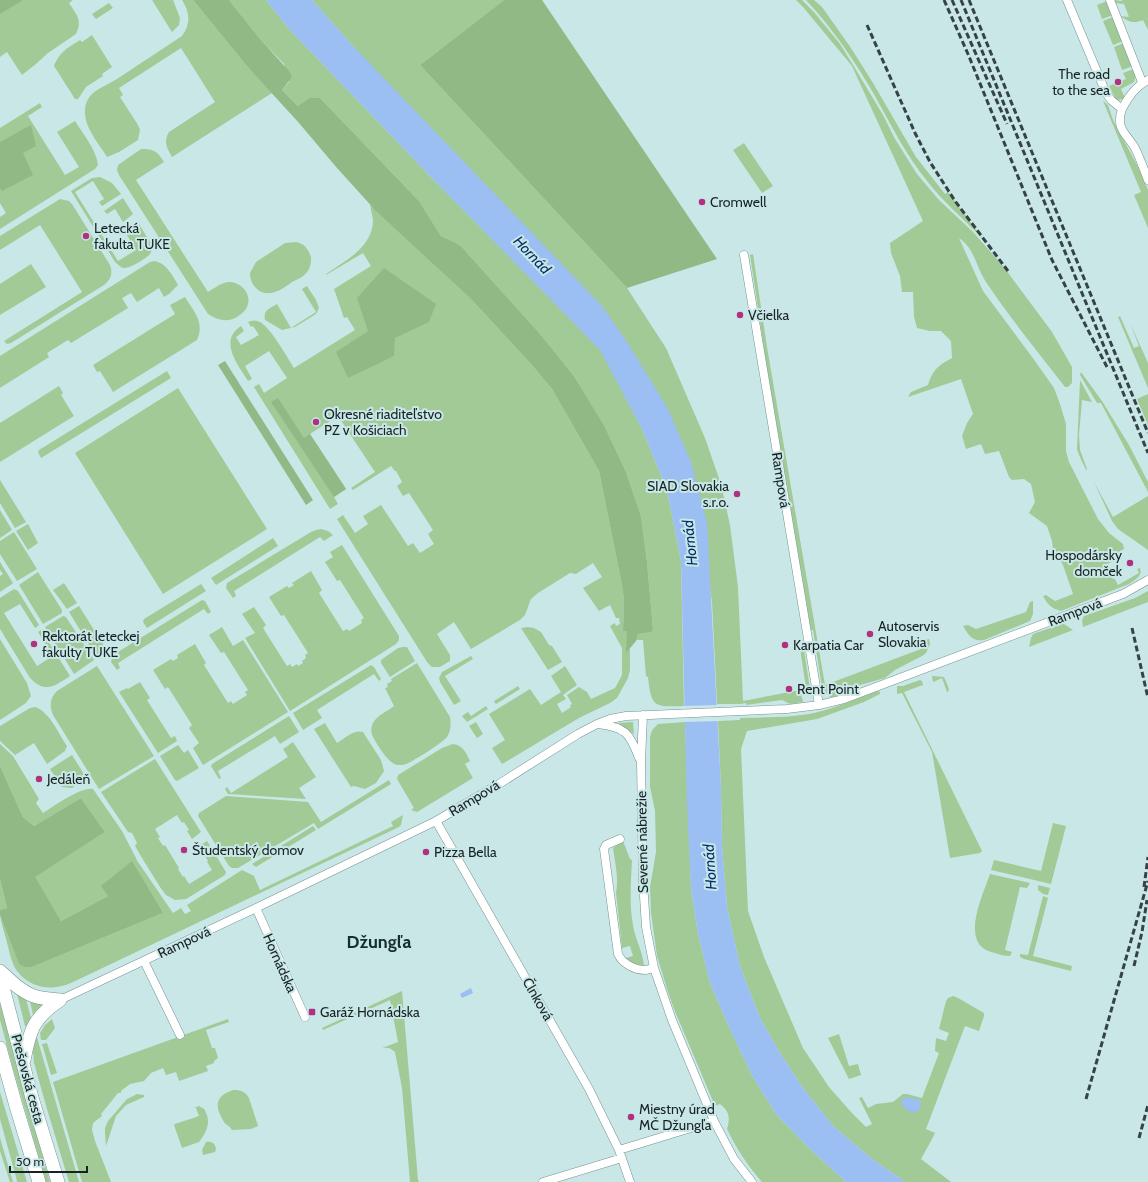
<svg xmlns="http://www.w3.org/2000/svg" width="1148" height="1182" font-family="Cabin,sans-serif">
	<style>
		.green { fill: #a1ca97 }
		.forest { fill: #90b986 }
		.water { fill: #9bbef3 }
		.pier { fill: #cae7e7 }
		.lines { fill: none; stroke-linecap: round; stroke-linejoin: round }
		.minor-casing { stroke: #769192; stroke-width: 9 }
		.trunk-casing { stroke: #769192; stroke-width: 14 }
		.minor { stroke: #fff; stroke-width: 8 }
		.trunk { stroke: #fff; stroke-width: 13 }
		.rail { stroke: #354344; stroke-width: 3; stroke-dasharray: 6 3; stroke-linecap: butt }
		.poi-dot { fill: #b0317f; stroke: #cae7e7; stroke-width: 1.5 }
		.labels { text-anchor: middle; stroke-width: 4; stroke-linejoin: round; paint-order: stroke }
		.poi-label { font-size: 14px; fill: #182324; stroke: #cae7e7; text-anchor: start }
		.street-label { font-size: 14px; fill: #182324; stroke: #cae7e7 }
		.water-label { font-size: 15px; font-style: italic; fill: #022e69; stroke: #cae7e7 }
		.district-label { font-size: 18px; font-weight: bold; fill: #162e2f; stroke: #cae7e7 }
	</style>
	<rect width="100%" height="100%" fill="#cae7e7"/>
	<path class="green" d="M0,0H73L69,3C76,14 83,20 76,34L48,53L36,64L22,75L7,52L0,57Z
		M152,0H173L180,18L179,25L172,32Z
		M182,0H193L246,65L272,93L172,157C167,148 163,142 169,132L215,102L181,48L119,88L123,95L120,97L138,125L140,130L138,140L119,152L107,157C99,144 84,127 85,111C85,105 87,99 92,94C100,87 111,83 120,77C141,63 162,49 182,36C191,24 190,12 182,0Z
		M229,0H266L290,30L431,177L600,349L642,429L667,490L681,561L684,706C655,707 651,708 648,677L646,676L643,640H636L638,634L652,632L653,629L647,562L641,516L626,472L604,425L574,376L541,335L460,245L441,236L419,201L320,98H309L298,106L282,90L289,82L284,64L261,40Z
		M312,0H504L420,65L627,288L666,348L705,438L721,484L730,525L738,587L743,701L800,690L803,702L790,704L782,700L746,705V703L740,704H717L712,602L691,462L352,45Z
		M796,0H802L814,12L840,44L853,65L883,115L895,139L917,174L939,200L973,232L1003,266L1052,332L1072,367V383L1068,387H1065C1038,352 1010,318 986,282C976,267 975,249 959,238L983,291L1035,361L1054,388L1060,404L1066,424V451L1069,462L1098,519L1109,533L1123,544L1124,549L1120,551L1121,556L1120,561L1118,559L1103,566L1108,576L1111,575L1113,579H1115L1118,585L1139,573L1137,569L1140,568C1143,576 1135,580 1129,584L1061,611C1052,609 1047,604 1043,596L1046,595L1055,601L1073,594L1063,565L1053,549L1052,541L1047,526L1029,513L1035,502L1031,484L1024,479L1012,480L1009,477L999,451L985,454L981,444L966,449L962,436L967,423L973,414L961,379L908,397L911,392L928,385C933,369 938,366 952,358L951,341L941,331H930L917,328L914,317L913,292H902L900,276L891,253L890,243L923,221L852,66L803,7Z
		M806,0H814L822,7L851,48L873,83L916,157L945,194L948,192L984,240C965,220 944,203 927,181C906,155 891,125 875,96C855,61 833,29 806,0Z
		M1114,0L1122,1V0H1148V30L1143,20C1134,24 1129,22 1120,16L1129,17L1124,4L1115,3Z
		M1107,1L1113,15L1102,19L1097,5Z
		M109,3L113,8L96,19L92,14Z
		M1113,17L1123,41L1113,45L1103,21Z
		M92,35L112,67L102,74L103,76L86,87L78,99H75L54,66C60,51 68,48 80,40L82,42Z
		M1124,43L1133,66L1122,70L1114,47Z
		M1134,69L1136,75L1134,82L1121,89L1125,98L1119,100L1116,99L1109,86L1126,79L1123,73Z
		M1103,101L1108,105L1113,120L1137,165L1148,190V228L1134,195L1141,192Z
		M40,103L42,107L28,116L65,175L79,167L57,132L75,121C83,134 96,149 98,165L95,169L0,229V217L6,213L0,203V128Z
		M744,143L773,186L762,193L733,150Z
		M141,149C154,149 157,151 164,162L136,180L208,292C213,289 218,285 224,283C238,278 255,294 246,309C244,312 240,315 237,317C227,323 217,320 208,314L119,175L117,170L118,165Z
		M100,177L112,183L121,194L102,206L99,202L104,199L93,181L75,192L118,261L136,250L125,232L119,235L118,233L137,221L152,245C152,248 152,251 150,254C146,259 129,269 123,268C120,267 118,264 115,262L71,191L92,178Z
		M123,198L133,214L123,222L115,209L107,214L104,211Z
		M60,199L69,201L72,204L110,265C113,274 111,279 104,285L11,343L7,344L4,341L82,292L40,225L0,250V236Z
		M370,204L470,298L531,364L552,389L599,471L622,585L624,600L623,631H627V651L630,649V670L628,678L617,698L610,703L579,718L502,764L492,748L505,740L489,714L530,689L541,705L561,692L551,676L565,666L577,685L563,695L566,699L557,704L562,713L571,707L570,705L572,704L567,695L579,687L587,692L591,699L615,688L622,675V648L610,626L615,623L616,626L620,624L619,618H616L610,605L599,611L583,588L602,577L593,563L576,574L570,573L538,593L531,599L525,615L520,620L471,649L454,622L437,634L450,655V661L440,667H432L427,662L337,519L343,515L355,533L368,524L363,516L381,505L408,546L413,543L420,553L434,544L428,534L433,530L409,493L403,496L397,486L402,482L396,471H395L391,466L353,490L351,488L375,472L338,416L310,434L346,489L334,497L338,504L330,509L254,387L259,384L264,393L287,378L269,351L245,366L252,379L248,381C238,365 218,341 241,326L244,331L236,337L241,345L259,335L253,326L251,327L248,322C252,320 256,320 260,322C271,328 287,357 294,368L355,330L347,317L344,318L334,289L371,266L363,253L326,275V274C345,261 373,247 373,220C372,215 371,209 370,204Z
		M296,242C305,244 308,249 311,257C311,261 311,265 309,269C306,276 298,279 292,282C287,286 281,290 275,292C261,297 250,286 250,273L256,262L285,243Z
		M753,254L767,347L825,685L921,649L925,640L929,639L930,644L926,653L922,656L895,670L885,678L860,685L839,696L833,697H830L827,694L822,688L813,630H811L765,355L750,255Z
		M155,261C167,264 172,275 178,285L169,294L164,297L159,288L137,302L131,293L122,298L128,308L71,343L68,340L47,353L49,357L0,388V356L150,262Z
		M31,264L46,287L0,315V284Z
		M307,286L316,300L319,308L316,314L295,327L282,330L265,320C263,310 269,309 277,304L291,328L316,312L302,289Z
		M185,297C194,312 205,322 197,340L113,392L100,371L97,372L93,365L175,314L170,305Z
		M1120,316L1134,348L1139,346L1130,323L1148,363V388L1118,317Z
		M167,371L171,378L41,458L38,452L39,450Z
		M1081,372L1102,401L1129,445L1148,482V492L1101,403H1097L1080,375Z
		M1080,380L1092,402L1082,400L1079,435L1080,450L1087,469L1086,470L1079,455L1077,449Z
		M59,386L63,393L61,395L74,416L0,462V423Z
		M178,388L267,529L163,594L75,453Z
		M1148,394V425L1137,399Z
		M0,480L26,522L15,528L0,503Z
		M1094,482L1113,517L1148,496V550L1118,529L1112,521Z
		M0,510L12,530L0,538Z
		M28,524L38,543L28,550L16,531Z
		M321,529L328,531L333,535L324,541L320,537L234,591L236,596L233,598L226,588L227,583L311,532L316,530Z
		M14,532L37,569L17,581L0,554V541Z
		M273,538L278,546L216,585L211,578Z
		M342,545L399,636V640L396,644L290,711L245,638L255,633L242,614L254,607L266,625L263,628L287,666L290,664L292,667L297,664L298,666L303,663L302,661L306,658L305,655L308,653L284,615L281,616L269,597L287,586L289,588L294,585L292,583L311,571L322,590L319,593L343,631L347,629L349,631L362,623L361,620L364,618L340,580L337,581L325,562L333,557L330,552Z
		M0,562L13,583L12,584L0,592V576L3,574L0,570Z
		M38,572L62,610V613L43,624L19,585Z
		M64,583L77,603L67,609L53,590Z
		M201,584L206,591L147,628L143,622L144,619Z
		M14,589L18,591L39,625L35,628L20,604L4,613L37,666L53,656L38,632L41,630L70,676C55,686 45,694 30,678L0,629V598Z
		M1148,591V602L1083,627L1082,620L1084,616L1135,598Z
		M202,600L205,601L211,612L208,614L204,609L118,663L120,668L117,670L111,662L113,655Z
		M1033,601V614L1030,621L984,640C973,642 969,636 963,626L968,625L976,629L1026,612L1030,602Z
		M79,606L106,649C105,654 102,656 98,659L69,612Z
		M63,616L66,617L94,660L74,674L45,627Z
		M1062,624H1064L1073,630L1029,647L1031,638L1033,634Z
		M222,627L233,646L243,640L288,712L203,765L193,748L199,743L189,728L192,725L168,687L165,689L153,670L171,659L173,661L178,658L177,655L195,644L206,663L204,665L228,703L231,701L233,704L247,695L245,692L248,690L224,652L221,653L209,635Z
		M528,627L534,628L541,632L549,645L552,646L562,662L548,670L521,628Z
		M0,639L27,683L31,696L26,703L0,720Z
		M403,647H407L415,661L390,677L381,663V660L398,648Z
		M800,648L804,650L810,689L809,695L806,688Z
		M471,656L473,659L445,676L461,701L454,705L440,682L439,678L442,672Z
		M417,663L450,717C451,724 451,731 447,737C442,743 414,761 406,764C403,765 400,765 397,765C388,763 376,743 372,735C371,731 371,727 373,723C377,715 388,711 394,706L385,688L388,687L387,684L392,681L391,679Z
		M371,665L374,667L381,679L379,681L374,674L317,710L322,718L303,730L293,713Z
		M97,666L154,756L99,789L53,715C49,705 50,698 57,691Z
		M932,676L944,677L949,689L948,692H947L942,678L933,682Z
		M920,680L922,681L923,685L904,692L982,851L980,853L950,858L932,752L902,693L897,694V686H903Z
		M140,682L150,698L147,700L171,738L175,736L177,741L158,753L119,692L127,688L128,689Z
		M518,686L520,689L496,704L494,701Z
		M878,691L880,692V694L864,702L817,719L747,731L741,749L748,911L764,957L803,1048L829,1087L851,1112L866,1127L872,1124L859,1098L862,1097L868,1108L876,1104L893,1102L903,1094H907L922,1098L939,1053L935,1051L936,1038L946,1041L949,1033L939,1029L946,1001L948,998L953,996L958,998L984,1013V1016L979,1031L965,1026L926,1129L935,1133L932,1139L921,1159L951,1182H905L871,1158L834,1127L803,1088L780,1053L760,1018L740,966L727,907L722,846L721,788L718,721L740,720V718C764,717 790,718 814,713C836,708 857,698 878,691Z
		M486,706L488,709L467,722L462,716L468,712L471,716Z
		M35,707C50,712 58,733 67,746L65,751L47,764L34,743L15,755L0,741V726L30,708Z
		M289,716L299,732L280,744L275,736L218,771L221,778L219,779L211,766L212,764Z
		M476,722L483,734L477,738L469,726Z
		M633,722L634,734L617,723Z
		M685,722L691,888L698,934L710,983L729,1027L753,1077L776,1114L810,1149L846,1182H762C748,1166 736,1148 727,1129C730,1118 730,1112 720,1104L715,1106L674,1009L667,989L657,956L651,913L650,887L656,852L655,811L650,787V738L651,733L653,729L658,724Z
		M325,723L337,743C345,738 354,729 363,732L381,760L384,771L376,783L365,789L354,786L351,787L314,729Z
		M293,742L316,777L299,788L306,799L228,794L225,789L227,787L231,793L288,757L283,749Z
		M0,744L13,756L39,799L36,803L43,813C55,806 80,787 93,789L122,831L138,862L173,913L181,908L185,914L191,911L187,905L242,870L254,876L260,890L393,826L391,822L403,815L401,825L399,827L71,983C52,991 31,989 17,971C11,963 9,949 6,939C4,931 1,923 0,915L19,963L24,967H32L163,913L108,896L61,921L34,877L105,832L81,798L34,826L23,817L0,766Z
		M453,744C463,745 466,753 470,761L465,764L473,778L417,812L411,810L414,808L397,779L398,775L442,748Z
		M178,745L184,753L188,750L199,768L177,781L175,780L160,756Z
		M72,755L84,774L81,781L72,788L62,787L50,769Z
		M155,759L201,832L192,839L187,831L189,830L184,822L182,823L177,815L155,829L160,837L158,838L163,846L165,845L179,868L178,869L183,877L184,876L189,884L212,870L207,862L208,861L204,854H202L197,847L207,841L226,872L225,875L191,896L186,899L175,900L166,895L160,887L142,858L135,846L137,843L132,833L128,832L101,792Z
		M389,780L391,784L318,829L314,823L238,868H232L229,866L198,816L199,813L226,796L308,802L321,822Z
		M1053,823L1066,826L1051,884L991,870L994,860L1041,871Z
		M313,826L316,830L256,867L252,864Z
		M623,841L630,859L632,860C631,880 629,904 633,925C635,939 643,952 644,966C637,965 631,963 626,958L633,956L630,946L622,948L616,893C619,878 615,863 613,848Z
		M990,874L1030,883L1027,888L1020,887L1005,950L1012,952L1010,956C1005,956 1000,955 995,953C991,952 987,951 983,948C964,933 984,892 990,874Z
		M0,879L7,908L0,910Z
		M1038,885L1050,888L1048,895L1043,894L1038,890Z
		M1043,896L1048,898L1033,956L1072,966L1071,971L1024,959L1020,957V954L1028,955Z
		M402,991L418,1180L419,1182H410L402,1088L395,1052C391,1048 388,1047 382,1048L398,1042L390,1000L323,1030L322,1028Z
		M17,994L26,999L31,1018L26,1026H25Z
		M30,1001L44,1004L33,1015Z
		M0,1003L18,1071L50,1182H46L14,1072L0,1020Z
		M52,1019L55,1028L46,1040H41L40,1033L45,1025Z
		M228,1019L229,1022L206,1030L212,1048H215L218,1058L214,1061V1063L206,1066L208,1071L179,1081L176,1072L166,1075L163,1068L151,1073L144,1081L130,1084L121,1091V1093H118L101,1114L102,1116L93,1123L92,1130L95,1141L111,1182H82L53,1082Z
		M36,1034L79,1182H69L47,1109L34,1063L33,1051Z
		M839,1034L849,1066L858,1064L861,1075L849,1079L828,1038Z
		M47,1043L57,1073L51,1075L42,1044Z
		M233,1090C241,1090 245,1091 249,1098L258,1126L251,1129L232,1130C230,1126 226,1125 224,1122C214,1106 215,1096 233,1090Z
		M0,1092L27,1182H17L16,1177L0,1119Z
		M137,1094L144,1095V1097L126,1105L116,1116L106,1146L105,1133V1128L108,1121L127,1099Z
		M199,1106C203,1108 205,1109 206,1113C211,1123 206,1133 199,1142L182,1148L174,1125L175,1124L199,1116L196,1108H194Z
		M0,1138L13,1182H10L0,1151Z
		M206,1142C212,1141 215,1143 216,1149L215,1152L203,1155L202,1150Z"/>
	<path class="forest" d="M0,0H23L0,14Z
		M193,0H229L261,40L289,71L292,77L282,90L298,106L309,98H320L419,201L441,236L460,245L541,335L574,376L604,425L626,472L641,516L647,562L653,629L652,632L638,634L636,641L626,653L627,631H623L624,600L622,585L599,471L552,389L531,364L470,298L376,211L337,168L299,123L246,65Z
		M504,0H542L717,259L627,288L420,65Z
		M31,125L36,146L23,153L33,175L2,191L0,188V142Z
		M384,268L436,304L429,322L395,338L394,356L348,378L336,352L368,331L357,298Z
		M225,361L313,500L306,505L218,365Z
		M278,398L304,438L310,434L346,489L334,497L271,402Z
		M0,766L23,817L34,826L81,798L105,832L35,877L61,921L108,896L101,886L132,861L163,913L32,967H24L19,964L0,915V910L7,908L0,879Z"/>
	<path class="water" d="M266,0H312L352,45L602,306L625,339L667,407L691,462L707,522L721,788L722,846L727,907L740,966L760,1018L780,1053L803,1088L834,1127L871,1158L905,1182H846L810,1149L776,1114L753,1077L729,1027L710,983L698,934L691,888L687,805L681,561L667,490L642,429L600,350L431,177L290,30Z
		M471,988L473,993L462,998L460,994Z
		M906,1097L920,1100L921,1105L919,1110L912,1113L903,1107L902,1104V1099Z"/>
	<path class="pier" d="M719,705L720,721L683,722L682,706Z"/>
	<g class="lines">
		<defs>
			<path id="minor" d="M1067,0L1106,93L1111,100L1122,109C1115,129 1127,134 1135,148C1140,158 1144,170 1148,180
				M1110,0L1142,82
				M1122,109C1128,97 1136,86 1148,80
				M744,255L819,705
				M643,715L641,762L643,881L646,927L654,968L672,1020L714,1121L734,1159L752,1182
				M598,724C625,727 630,733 639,758
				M436,821L589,1089L619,1150L630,1182
				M620,839L606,845L604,849L618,954C622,963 634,970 645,970C648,970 651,968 654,968
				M256,908L305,1017
				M144,961L180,1035
				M60,1000L256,908L436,821L499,784L578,734L597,724L610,719L626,716L787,709L819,705L844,699L1123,594L1148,580
				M619,1150L714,1121
				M543,1182L622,1158"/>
			<path id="trunk" d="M0,971C11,981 22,993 37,997C44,999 52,999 60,1000
				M0,976L32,1098L58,1182
				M0,1048L16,1106L39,1182
				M24,1060C30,1030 33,1018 60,1000"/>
		</defs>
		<use href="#minor" class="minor-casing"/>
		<use href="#trunk" class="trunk-casing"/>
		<use href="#minor" class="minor"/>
		<use href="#trunk" class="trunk"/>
		<path class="rail" d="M944,0L968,54L1052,260L1107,367
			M952,0L1007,124
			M961,0L1148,453
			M969,0L1148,433
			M867,25L915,133L930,162L955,201L1008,271
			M1132,628L1148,698
			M1144,887L1148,857
			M1134,966L1142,932L1147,900
			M1086,1099L1148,881
			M1139,1138L1148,1105"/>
	</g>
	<g class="poi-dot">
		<circle cx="1118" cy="82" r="4"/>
		<circle cx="702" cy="202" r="4"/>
		<circle cx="86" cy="236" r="4"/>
		<circle cx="740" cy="315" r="4"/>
		<circle cx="316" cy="422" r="4"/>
		<circle cx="737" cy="494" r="4"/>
		<circle cx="1130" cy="563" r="4"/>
		<circle cx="870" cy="634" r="4"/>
		<circle cx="34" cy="644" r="4"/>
		<circle cx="785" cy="645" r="4"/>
		<circle cx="789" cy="689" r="4"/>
		<circle cx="39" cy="779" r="4"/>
		<circle cx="184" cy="850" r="4"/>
		<circle cx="426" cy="852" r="4"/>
		<rect x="308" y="1008" width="8" height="8" rx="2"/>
		<circle cx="631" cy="1117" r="4"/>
	</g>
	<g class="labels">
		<g class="poi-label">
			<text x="1110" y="79" text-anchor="end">The road<tspan x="1110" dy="16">to the sea</tspan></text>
			<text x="710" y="207">Cromwell</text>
			<text x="94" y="233">Letecká<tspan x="94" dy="16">fakulta TUKE</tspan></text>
			<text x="748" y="320">Včielka</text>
			<text x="324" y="419">Okresné riaditeľstvo<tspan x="324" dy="16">PZ v Košiciach</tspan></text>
			<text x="729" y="491" text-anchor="end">SIAD Slovakia<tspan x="729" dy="16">s.r.o.</tspan></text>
			<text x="1122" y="560" text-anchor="end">Hospodársky<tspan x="1122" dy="16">domček</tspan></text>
			<text x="878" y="631">Autoservis<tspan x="878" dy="16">Slovakia</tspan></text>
			<text x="42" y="641">Rektorát leteckej<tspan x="42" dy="16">fakulty TUKE</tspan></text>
			<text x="793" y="650">Karpatia Car</text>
			<text x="797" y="694">Rent Point</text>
			<text x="47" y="784">Jedáleň</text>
			<text x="192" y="855">Študentský domov</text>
			<text x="434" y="857">Pizza Bella</text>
			<text x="320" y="1017">Garáž Hornádska</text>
			<text x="639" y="1114">Miestny úrad<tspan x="639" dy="16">MČ Džungľa</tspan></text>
		</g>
		<g class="street-label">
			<text transform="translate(781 480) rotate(81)" y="5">Rampová</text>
			<text transform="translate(1075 612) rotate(-21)" y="5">Rampová</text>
			<text transform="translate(474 798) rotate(-31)" y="5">Rampová</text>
			<text transform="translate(642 842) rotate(-91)" y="5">Severné nábrežie</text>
			<text transform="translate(184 942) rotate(-25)" y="5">Rampová</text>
			<text transform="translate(280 963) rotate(66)" y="5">Hornádska</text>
			<text transform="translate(538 999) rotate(60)" y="5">Člnková</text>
			<text transform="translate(28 1079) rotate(75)" y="5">Prešovská cesta</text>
		</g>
		<g class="water-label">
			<text transform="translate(532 255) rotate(46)" y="5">Hornád</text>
			<text transform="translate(690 543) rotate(-96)" y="5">Hornád</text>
			<text transform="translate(710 867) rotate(-94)" y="5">Hornád</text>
		</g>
		<g class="district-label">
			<text x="379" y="948">Džungľa</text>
		</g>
	</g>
	<path d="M10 1166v6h77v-6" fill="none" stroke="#182324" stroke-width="2"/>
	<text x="16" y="1166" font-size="12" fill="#182324" stroke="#cae7e7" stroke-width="3" paint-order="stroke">50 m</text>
</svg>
